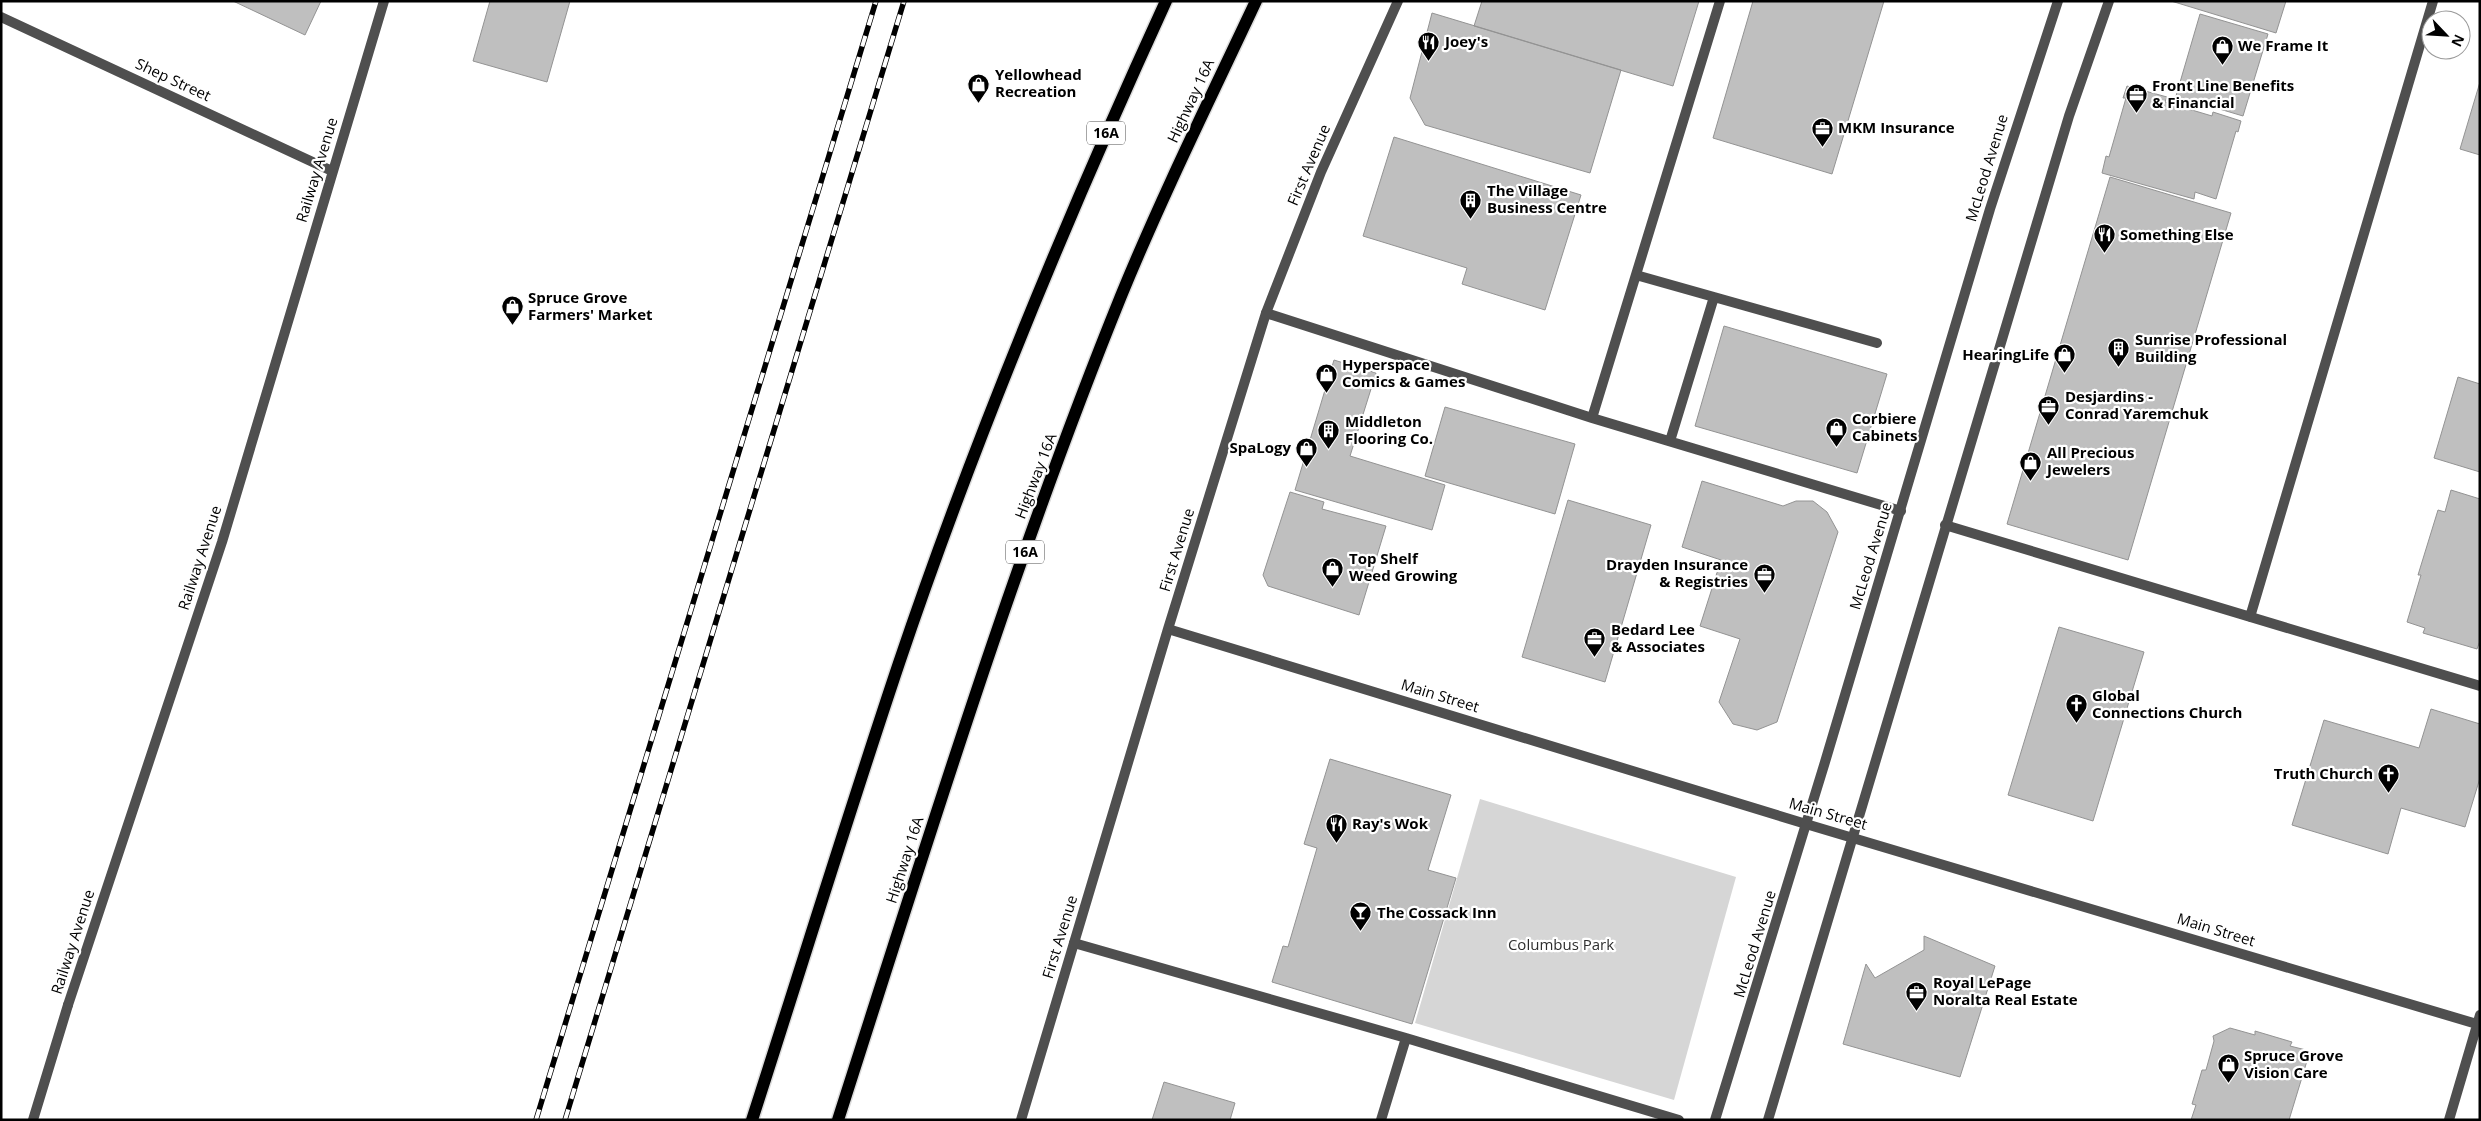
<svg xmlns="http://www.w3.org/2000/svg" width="2481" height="1121" font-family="'Open Sans',sans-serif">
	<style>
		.green { fill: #d6d6d6 }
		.building { fill: #bfbfbf; stroke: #939393 }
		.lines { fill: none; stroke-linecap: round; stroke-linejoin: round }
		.primary-casing { stroke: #dbdbdb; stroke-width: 15 }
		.service { stroke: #4f4f4f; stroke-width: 10 }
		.minor { stroke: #4f4f4f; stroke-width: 10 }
		.tertiary { stroke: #4f4f4f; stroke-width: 10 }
		.primary { stroke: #000; stroke-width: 12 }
		.rail-casing { stroke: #000; stroke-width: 5.5 }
		.rail { stroke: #fff; stroke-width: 4; stroke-dasharray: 11; stroke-linecap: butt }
		.labels { text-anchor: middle; stroke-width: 4.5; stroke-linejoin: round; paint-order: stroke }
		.shield { fill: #fff; stroke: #4c4c4c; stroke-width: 1 }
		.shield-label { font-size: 14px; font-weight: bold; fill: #000 }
		.poi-label { font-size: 15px; font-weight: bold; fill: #000; stroke: #fff; text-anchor: start }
		.street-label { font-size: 15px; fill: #000; stroke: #fff }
		.park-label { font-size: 15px; fill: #2d2d2d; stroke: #fff }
	</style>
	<rect width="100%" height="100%" fill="#fff"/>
	<path class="green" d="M1480,799L1736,877L1674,1100L1415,1023Z"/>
	<path class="building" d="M233,1H321L305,35Z
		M490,1H570L547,82L473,61Z
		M1482,1H1699L1673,86L1474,26Z
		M1753,1H1884L1832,174L1713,138Z
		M2171,1H2286L2276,33Z
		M1432,13L1621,70L1590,173L1425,125L1410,98Z
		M2200,14L2268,34L2243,116L2176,96Z
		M2480,82V155L2460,149Z
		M2127,86L2167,97L2165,102L2212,116L2213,112L2241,121L2238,132L2236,131L2216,199L2195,192L2194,199L2102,173L2106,156L2109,157L2126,98H2123Z
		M1394,137L1581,195L1545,310L1462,284L1467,268L1363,236Z
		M2110,177L2231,213L2128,560L2007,524Z
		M1724,326L1887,374L1857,473L1695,426Z
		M1334,360L1376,373L1350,456L1445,485L1432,530L1295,490Z
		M2458,377L2480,384V472L2434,458Z
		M1445,407L1575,444L1555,514L1425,476Z
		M1702,481L1783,506L1796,501H1813L1827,512L1838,532L1777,722L1757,730L1733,724L1719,702L1740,639L1700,626L1721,560L1682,547Z
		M2451,490L2480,499V641L2477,649L2423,633L2425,628L2407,622L2421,575H2418L2438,510L2445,512Z
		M1290,492L1324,502L1322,509L1386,526L1359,615L1268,586L1263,575Z
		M1568,500L1651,525L1605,682L1522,657Z
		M2059,627L2144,652L2093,821L2008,795Z
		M2431,709L2480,724V778L2465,827L2401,808L2388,854L2292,825L2324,720L2419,748Z
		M1330,759L1451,795L1428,870L1456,878L1412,1024L1272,982L1283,946L1288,947L1317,848L1304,844Z
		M1924,936L1995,966L1960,1077L1843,1044L1866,964L1875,978L1924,950Z
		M2230,1028L2255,1035V1031L2292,1042L2290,1046L2310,1051L2289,1120H2191L2196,1105L2192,1104L2202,1070H2206L2214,1041L2213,1036Z
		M1164,1082L1235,1103L1230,1120H1152Z"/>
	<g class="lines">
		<defs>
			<path id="primary" d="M752,1120C801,968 848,815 899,663C975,438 1067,217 1166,1
				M838,1120C927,843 1012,565 1121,296C1162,196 1210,99 1256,1"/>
		</defs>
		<use href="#primary" class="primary-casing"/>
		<path class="service" d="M1636,275L1877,343
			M1266,313L1592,418L1901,511
			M1592,418L1720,1
			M1670,441L1714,297
			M1945,525L2480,686
			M2250,617L2433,1
			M1074,943L1406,1038L1679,1120
			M33,1120L68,1005
			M1381,1120L1406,1038"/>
		<path class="minor" d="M1,17L332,171
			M1168,629L1806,824L2480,1025
			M68,1005L222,542L384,1
			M1021,1120L1168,629L1266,313L1321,172L1398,1
			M2449,1120L2480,1015"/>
		<path class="tertiary" d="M1715,1120L1825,762L1990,209L2058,1
			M1768,1120L2069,116L2109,1"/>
		<use href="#primary" class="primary"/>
		<defs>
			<path id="rail" d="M536,1120L876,1
				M565,1120L904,1"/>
		</defs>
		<use href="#rail" class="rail-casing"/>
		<use href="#rail" class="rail"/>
	</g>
	<defs>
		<symbol id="restaurant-pin" viewBox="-11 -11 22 30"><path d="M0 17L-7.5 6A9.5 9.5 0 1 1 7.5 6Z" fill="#000" stroke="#fff"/><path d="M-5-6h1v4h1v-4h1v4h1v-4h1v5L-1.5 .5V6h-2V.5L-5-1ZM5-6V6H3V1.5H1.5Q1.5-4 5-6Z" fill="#fff"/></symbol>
		<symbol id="shop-pin" viewBox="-11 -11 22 30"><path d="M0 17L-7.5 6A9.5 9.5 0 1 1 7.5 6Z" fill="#000" stroke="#fff"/><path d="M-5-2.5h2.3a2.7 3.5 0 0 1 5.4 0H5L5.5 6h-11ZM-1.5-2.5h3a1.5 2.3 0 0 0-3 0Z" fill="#fff"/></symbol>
		<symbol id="office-pin" viewBox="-11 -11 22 30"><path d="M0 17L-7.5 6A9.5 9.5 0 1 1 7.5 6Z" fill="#000" stroke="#fff"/><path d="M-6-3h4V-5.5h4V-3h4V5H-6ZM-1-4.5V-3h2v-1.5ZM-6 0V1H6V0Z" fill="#fff"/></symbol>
		<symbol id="building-pin" viewBox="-11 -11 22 30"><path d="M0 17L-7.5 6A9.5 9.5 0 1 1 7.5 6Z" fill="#000" stroke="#fff"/><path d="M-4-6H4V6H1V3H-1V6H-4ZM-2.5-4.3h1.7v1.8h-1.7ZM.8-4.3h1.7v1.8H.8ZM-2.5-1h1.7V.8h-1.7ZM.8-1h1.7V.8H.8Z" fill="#fff"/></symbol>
		<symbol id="church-pin" viewBox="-11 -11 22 30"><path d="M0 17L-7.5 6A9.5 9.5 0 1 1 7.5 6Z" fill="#000" stroke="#fff"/><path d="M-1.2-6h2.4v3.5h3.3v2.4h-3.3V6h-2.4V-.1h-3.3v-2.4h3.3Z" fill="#fff"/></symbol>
		<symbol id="bar-pin" viewBox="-11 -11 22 30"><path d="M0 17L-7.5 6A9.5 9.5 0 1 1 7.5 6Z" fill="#000" stroke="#fff"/><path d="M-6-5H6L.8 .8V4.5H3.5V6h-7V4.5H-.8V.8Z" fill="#fff"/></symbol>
	</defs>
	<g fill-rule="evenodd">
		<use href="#restaurant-pin" x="1416" y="30" width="25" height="34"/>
		<use href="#shop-pin" x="2210" y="34" width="25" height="34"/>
		<use href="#shop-pin" x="966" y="72" width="25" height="34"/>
		<use href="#office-pin" x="2124" y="82" width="25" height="34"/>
		<use href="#office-pin" x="1810" y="116" width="25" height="34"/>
		<use href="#building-pin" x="1458" y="188" width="25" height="34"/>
		<use href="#restaurant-pin" x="2092" y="222" width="25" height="34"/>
		<use href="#shop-pin" x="500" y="294" width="25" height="34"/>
		<use href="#building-pin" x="2106" y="336" width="25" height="34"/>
		<use href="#shop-pin" x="2052" y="342" width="25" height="34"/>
		<use href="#shop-pin" x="1314" y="362" width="25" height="34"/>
		<use href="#office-pin" x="2036" y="394" width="25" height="34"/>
		<use href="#shop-pin" x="1824" y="416" width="25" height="34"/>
		<use href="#building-pin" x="1316" y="418" width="25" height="34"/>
		<use href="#shop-pin" x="1294" y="436" width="25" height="34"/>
		<use href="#shop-pin" x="2018" y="450" width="25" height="34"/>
		<use href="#shop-pin" x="1320" y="556" width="25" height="34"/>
		<use href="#office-pin" x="1752" y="562" width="25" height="34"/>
		<use href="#office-pin" x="1582" y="626" width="25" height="34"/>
		<use href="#church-pin" x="2064" y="692" width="25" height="34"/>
		<use href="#church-pin" x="2376" y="762" width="25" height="34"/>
		<use href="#restaurant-pin" x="1324" y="812" width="25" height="34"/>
		<use href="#bar-pin" x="1348" y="900" width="25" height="34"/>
		<use href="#office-pin" x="1904" y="980" width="25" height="34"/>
		<use href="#shop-pin" x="2216" y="1052" width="25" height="34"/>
	</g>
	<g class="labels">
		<g class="shield">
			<rect x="1087" y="121.5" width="38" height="23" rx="4"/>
			<rect x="1006" y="540.5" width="38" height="23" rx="4"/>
		</g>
		<g class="shield-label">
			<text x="1106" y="138">16A</text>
			<text x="1025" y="557">16A</text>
		</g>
		<g class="poi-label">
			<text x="1445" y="47">Joey's</text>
			<text x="2238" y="51">We Frame It</text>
			<text x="995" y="80">Yellowhead<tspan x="995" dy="17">Recreation</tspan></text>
			<text x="2152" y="91">Front Line Benefits<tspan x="2152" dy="17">&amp; Financial</tspan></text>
			<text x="1838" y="133">MKM Insurance</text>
			<text x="1487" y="196">The Village<tspan x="1487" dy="17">Business Centre</tspan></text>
			<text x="2120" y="240">Something Else</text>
			<text x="528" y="303">Spruce Grove<tspan x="528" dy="17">Farmers' Market</tspan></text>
			<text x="2135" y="345">Sunrise Professional<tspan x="2135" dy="17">Building</tspan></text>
			<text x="2049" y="360" text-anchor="end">HearingLife</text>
			<text x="1342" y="370">Hyperspace<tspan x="1342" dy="17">Comics &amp; Games</tspan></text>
			<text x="2065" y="402">Desjardins -<tspan x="2065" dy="17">Conrad Yaremchuk</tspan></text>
			<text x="1852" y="424">Corbiere<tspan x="1852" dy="17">Cabinets</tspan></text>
			<text x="1345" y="427">Middleton<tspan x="1345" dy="17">Flooring Co.</tspan></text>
			<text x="1291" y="453" text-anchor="end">SpaLogy</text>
			<text x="2047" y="458">All Precious<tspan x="2047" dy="17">Jewelers</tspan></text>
			<text x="1349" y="564">Top Shelf<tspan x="1349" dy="17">Weed Growing</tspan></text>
			<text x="1748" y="570" text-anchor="end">Drayden Insurance<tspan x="1748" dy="17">&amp; Registries</tspan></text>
			<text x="1611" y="635">Bedard Lee<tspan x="1611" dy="17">&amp; Associates</tspan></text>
			<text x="2092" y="701">Global<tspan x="2092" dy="17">Connections Church</tspan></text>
			<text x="2373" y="779" text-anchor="end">Truth Church</text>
			<text x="1352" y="829">Ray's Wok</text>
			<text x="1377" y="918">The Cossack Inn</text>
			<text x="1933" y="988">Royal LePage<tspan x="1933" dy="17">Noralta Real Estate</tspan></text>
			<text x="2244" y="1061">Spruce Grove<tspan x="2244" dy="17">Vision Care</tspan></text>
		</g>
		<g class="street-label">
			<text transform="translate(173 80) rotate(25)" y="5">Shep Street</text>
			<text transform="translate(1191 101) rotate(-65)" y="5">Highway 16A</text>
			<text transform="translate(1309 165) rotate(-67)" y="5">First Avenue</text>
			<text transform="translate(1987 168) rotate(-73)" y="5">McLeod Avenue</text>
			<text transform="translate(317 170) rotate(-73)" y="5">Railway Avenue</text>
			<text transform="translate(1036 476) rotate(-69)" y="5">Highway 16A</text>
			<text transform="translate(1177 550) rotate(-73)" y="5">First Avenue</text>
			<text transform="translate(1871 556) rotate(-73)" y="5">McLeod Avenue</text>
			<text transform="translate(200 558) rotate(-72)" y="5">Railway Avenue</text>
			<text transform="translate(1440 696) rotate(17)" y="5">Main Street</text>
			<text transform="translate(1828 814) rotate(16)" y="5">Main Street</text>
			<text transform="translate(905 860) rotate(-72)" y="5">Highway 16A</text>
			<text transform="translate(2216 930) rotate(17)" y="5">Main Street</text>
			<text transform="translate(1060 937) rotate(-73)" y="5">First Avenue</text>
			<text transform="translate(73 942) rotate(-72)" y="5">Railway Avenue</text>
			<text transform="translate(1755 944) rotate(-73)" y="5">McLeod Avenue</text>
		</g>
		<g class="park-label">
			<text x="1561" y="950">Columbus Park</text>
		</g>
	</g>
	<rect width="2481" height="1121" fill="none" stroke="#000000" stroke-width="5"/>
	<g transform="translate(2446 35) rotate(115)"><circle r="24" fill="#ffffff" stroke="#999999"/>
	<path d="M0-4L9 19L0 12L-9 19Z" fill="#000000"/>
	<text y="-8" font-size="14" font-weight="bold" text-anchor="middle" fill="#000000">N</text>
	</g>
</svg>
